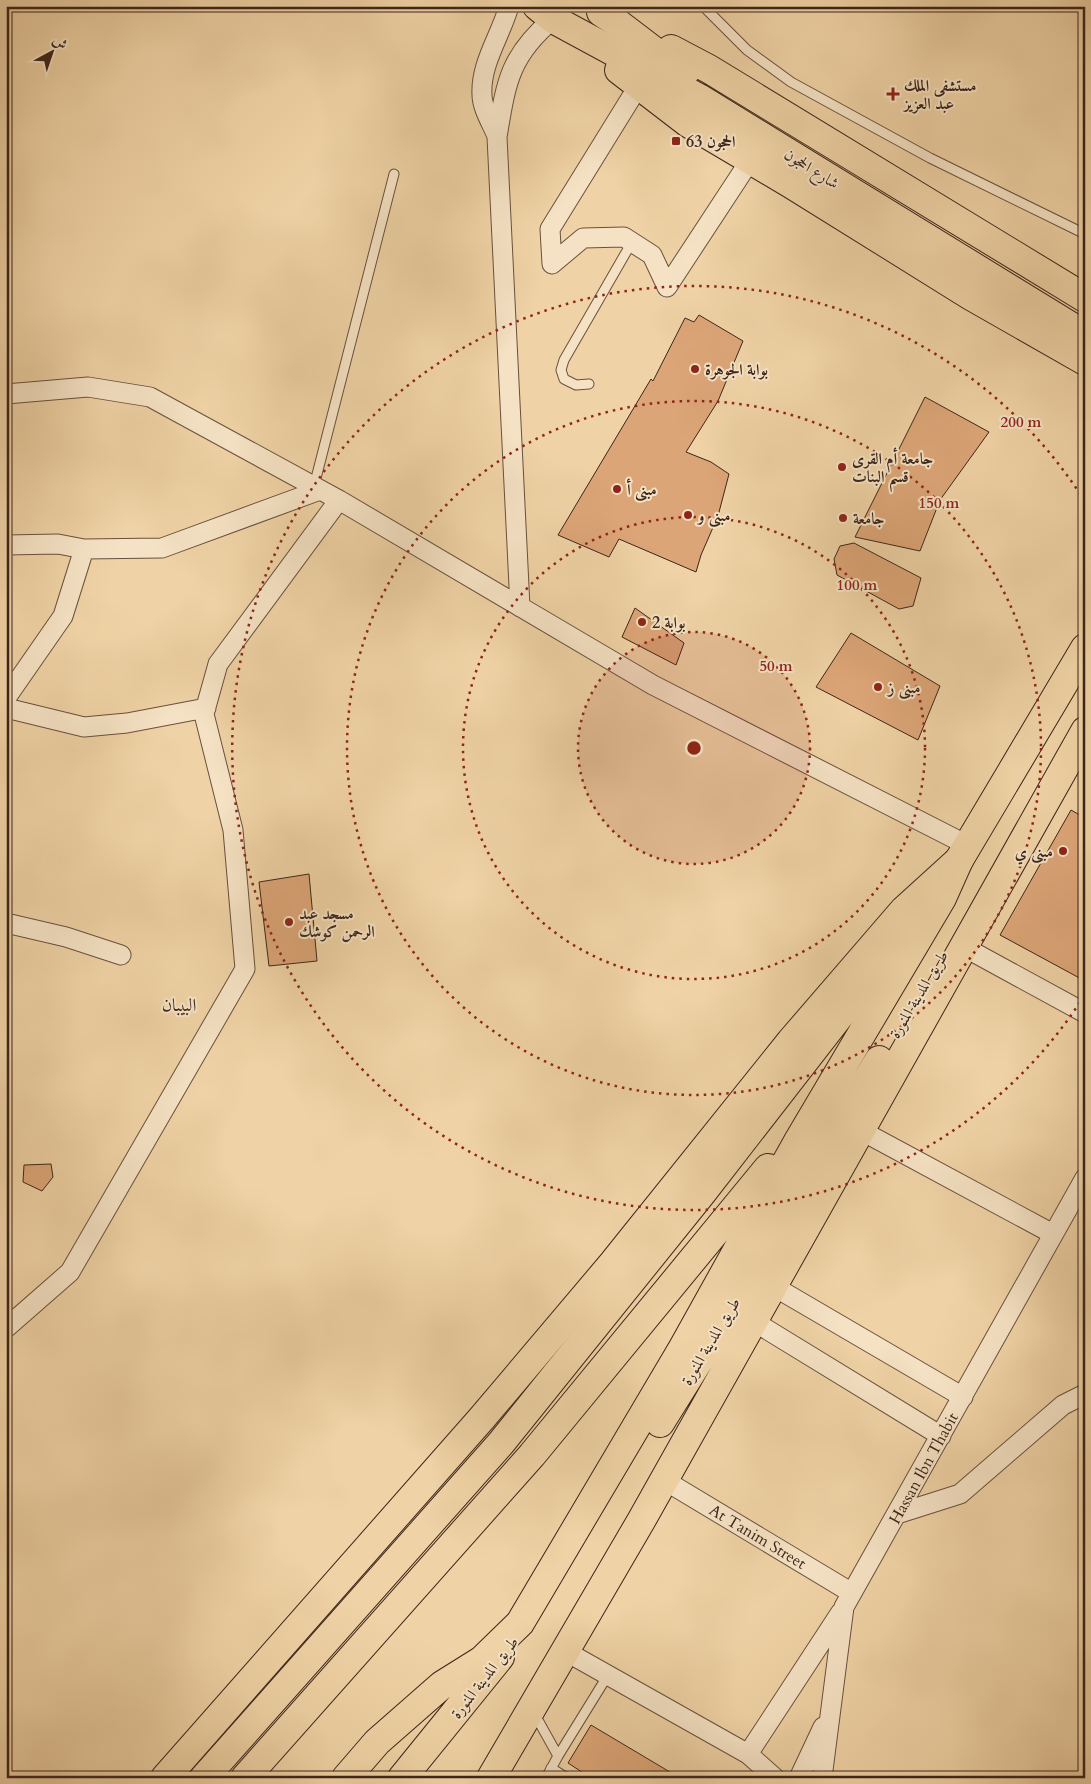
<svg xmlns="http://www.w3.org/2000/svg" width="1091" height="1784" font-family="Cardo,Amiri,serif">
	<style>
		.building { fill: #dca577; stroke: #3c251b }
		.lines { fill: none; stroke-linecap: round; stroke-linejoin: round }
		.lane-casing { stroke: #69503e; stroke-width: 11 }
		.street-casing { stroke: #69503e; stroke-width: 21 }
		.primary-casing { stroke: #3c251b; stroke-width: 30 }
		.highway-casing { stroke: #3c251b; stroke-width: 30 }
		.lane { stroke: #f5e2c4; stroke-width: 9 }
		.street { stroke: #f5e2c4; stroke-width: 19 }
		.primary { stroke: #efd2a5; stroke-width: 28 }
		.highway { stroke: #efd2a5; stroke-width: 28 }
		.ring { fill: none; stroke: #8f2418; stroke-width: 2.5; stroke-dasharray: 2.5 5 }
		.poi-dot { fill: #8f2418; stroke: #f5e2c4; stroke-width: 2 }
		.labels { text-anchor: middle; stroke-width: 4; stroke-linejoin: round; paint-order: stroke }
		.poi-label { font-size: 16px; font-weight: bold; fill: #3c251b; stroke: #f5e2c4; text-anchor: start }
		.street-label { font-size: 16px; fill: #3c251b; stroke: #f5e2c4 }
		.neighbourhood-label { font-size: 18px; fill: #3c251b; stroke: #f5e2c4 }
		.centre { fill: #8f2418; stroke: #f5e2c4; stroke-width: 2.5 }
		.ring-label { font-size: 15px; text-anchor: middle; font-weight: bold; fill: #8f2418; stroke: #f5e2c4; stroke-width: 4; stroke-linejoin: round; paint-order: stroke }
	</style>
	<rect width="100%" height="100%" fill="#efd2a5"/>
	<filter id="stains"><feTurbulence type="fractalNoise" baseFrequency=".004" numOctaves="4"/><feColorMatrix values="0 0 0 0 .2 0 0 0 0 .09 0 0 0 0 .02 0 0 0 .5 -.17"/></filter>
	<radialGradient id="worn" r=".72"><stop offset=".6" stop-color="#630" stop-opacity="0"/><stop offset="1" stop-color="#630" stop-opacity=".3"/></radialGradient>
	<path class="building" d="M699,315L743,341L718,401L686,452L711,462L729,474L718,516L701,555L696,572L619,539L609,557L558,535L651,379L653,381L685,318L694,322Z
		M925,397L989,432L940,500L920,551L855,537Z
		M854,543L921,578L913,606L899,609L837,575L834,559L840,546Z
		M635,608L684,643L676,665L622,637Z
		M851,633L940,686L918,740L816,687Z
		M1071,810L1085,818V981L1000,935Z
		M309,874L317,961L269,966L259,882Z
		M51,1164L53,1177L42,1191L23,1182L24,1165Z
		M591,1725L680,1778H591L568,1763Z"/>
	<g class="lines">
		<defs>
			<path id="lane" d="M703,6L747,50L791,82L930,158L1085,234
				M589,384L576,385L564,379L561,370L564,360L632,242
				M314,486L394,174
				M534,1713L558,1756L546,1778
				M558,1756L608,1675
				M551,1768L567,1778"/>
			<path id="street" d="M497,136C492,124 482,108 482,95C480,64 501,35 509,6
				M552,264L550,229L639,85
				M552,264L583,238L624,237L652,255L667,287
				M667,287L751,159
				M6,394L88,387L150,397L339,500L653,685L967,845
				M6,545L58,544L84,549L162,548L320,490
				M520,607L497,137C506,83 509,56 553,19
				M6,698L63,616L84,549
				M6,708L84,727L127,723L206,708
				M6,923L66,937L121,955
				M964,947L1085,1013
				M860,1130L1053,1234
				M773,1286L963,1397
				M753,1321L941,1436
				M6,1328L70,1272L245,969L233,830L204,714L218,664L339,500
				M664,1480L852,1593
				M897,1514L960,1494L1063,1405L1085,1394
				M565,1651L748,1754L775,1778
				M748,1754L841,1612
				M799,1778L823,1727
				M822,1778L844,1607L1085,1178"/>
			<path id="primary" d="M537,6L553,19L699,98L1085,335
				M616,22L658,54L686,71
				M671,49L709,69L1085,298
				M619,70L688,123L791,184L971,296L1085,361
				M165,1778L482,1418L613,1263L791,1041L904,910L959,860"/>
			<path id="highway" d="M601,12L616,22
				M660,1423L718,1330L767,1244L879,1060
				M204,1778L501,1443L702,1193L907,929
				M245,1778L532,1455L768,1168
				M346,1778L377,1742L442,1685L482,1660L520,1623L681,1351L797,1143L942,898L959,860L1085,648
				M402,1778L500,1657
				M491,1778L641,1521L1085,731"/>
		</defs>
		<use href="#lane" class="lane-casing"/>
		<use href="#street" class="street-casing"/>
		<use href="#primary" class="primary-casing"/>
		<use href="#highway" class="highway-casing"/>
		<use href="#lane" class="lane"/>
		<use href="#street" class="street"/>
		<use href="#primary" class="primary"/>
		<use href="#highway" class="highway"/>
	</g>
	<circle cx="694" cy="748" r="116" fill="#8f2418" fill-opacity=".12"/>
	<g class="ring">
		<circle cx="694" cy="748" r="116"/>
		<circle cx="694" cy="748" r="231"/>
		<circle cx="694" cy="748" r="347"/>
		<path d="M1084 996A462 462 0 1 1 1084 500"/>
	</g>
	<g class="poi-dot">
		<path d="M890.5 86.5h5v5h5v5h-5v5h-5v-5h-5v-5h5z"/>
		<rect x="671" y="136" width="10" height="10" rx="2.5"/>
		<circle cx="695" cy="369" r="5"/>
		<circle cx="842" cy="467" r="5"/>
		<circle cx="617" cy="489" r="5"/>
		<circle cx="688" cy="515" r="5"/>
		<circle cx="843" cy="518" r="5"/>
		<circle cx="642" cy="622" r="5"/>
		<circle cx="878" cy="687" r="5"/>
		<circle cx="1063" cy="851" r="5"/>
		<circle cx="289" cy="922" r="5"/>
	</g>
	<g class="labels">
		<g class="poi-label">
			<text x="904" y="91">مستشفى الملك<tspan x="904" dy="18">عبد العزيز</tspan></text>
			<text x="686" y="147">الحجون 63</text>
			<text x="705" y="375">بوابة الجوهرة</text>
			<text x="852" y="464">جامعة أم القرى<tspan x="852" dy="18">قسم البنات</tspan></text>
			<text x="627" y="495">مبنى أ</text>
			<text x="698" y="521">مبنى و</text>
			<text x="853" y="524">جامعة</text>
			<text x="652" y="628">بوابة 2</text>
			<text x="888" y="693">مبنى ز</text>
			<text x="1053" y="857" text-anchor="end">مبنى ي</text>
			<text x="299" y="919">مسجد عبد<tspan x="299" dy="18">الرحمن كوشك</tspan></text>
		</g>
		<g class="street-label">
			<text transform="translate(812 168) rotate(32)" y="6">شارع الحجون</text>
			<text transform="translate(918 994) rotate(-59)" y="6">طريق المدينة المنورة</text>
			<text transform="translate(710 1341) rotate(-59)" y="6">طريق المدينة المنورة</text>
			<text transform="translate(923 1468) rotate(-61)" y="6">Hassan Ibn Thabit</text>
			<text transform="translate(758 1536) rotate(31)" y="6">At Tanim Street</text>
			<text transform="translate(484 1677) rotate(-52)" y="6">طريق المدينة المنورة</text>
		</g>
		<g class="neighbourhood-label">
			<text x="179" y="1011">البيبان</text>
		</g>
	</g>
	<circle cx="694" cy="748" r="8" class="centre"/>
	<g class="ring-label">
		<text x="1021" y="427">200 m</text>
		<text x="939" y="508">150 m</text>
		<text x="857" y="590">100 m</text>
		<text x="776" y="671">50 m</text>
	</g>
	<rect width="1091" height="1784" fill="none" stroke="#efd2a5" stroke-width="25"/>
	<rect x="8" y="8" width="1076" height="1769" fill="none" stroke="#3c251b" stroke-width="2.5"/>
	<rect x="12" y="12" width="1066" height="1759" fill="none" stroke="#3c251b"/>
	<g transform="translate(52 52) rotate(40)" stroke="#f5e2c4" stroke-width="4" paint-order="stroke">
	<path d="M0-4L9 19L0 12L-9 19Z" fill="#3c251b"/>
	<text y="-8" font-size="14" font-weight="bold" text-anchor="middle" fill="#3c251b">ش</text>
	</g>
	<rect width="100%" height="100%" filter="url(#stains)"/>
	<rect width="100%" height="100%" fill="url(#worn)"/>
</svg>
